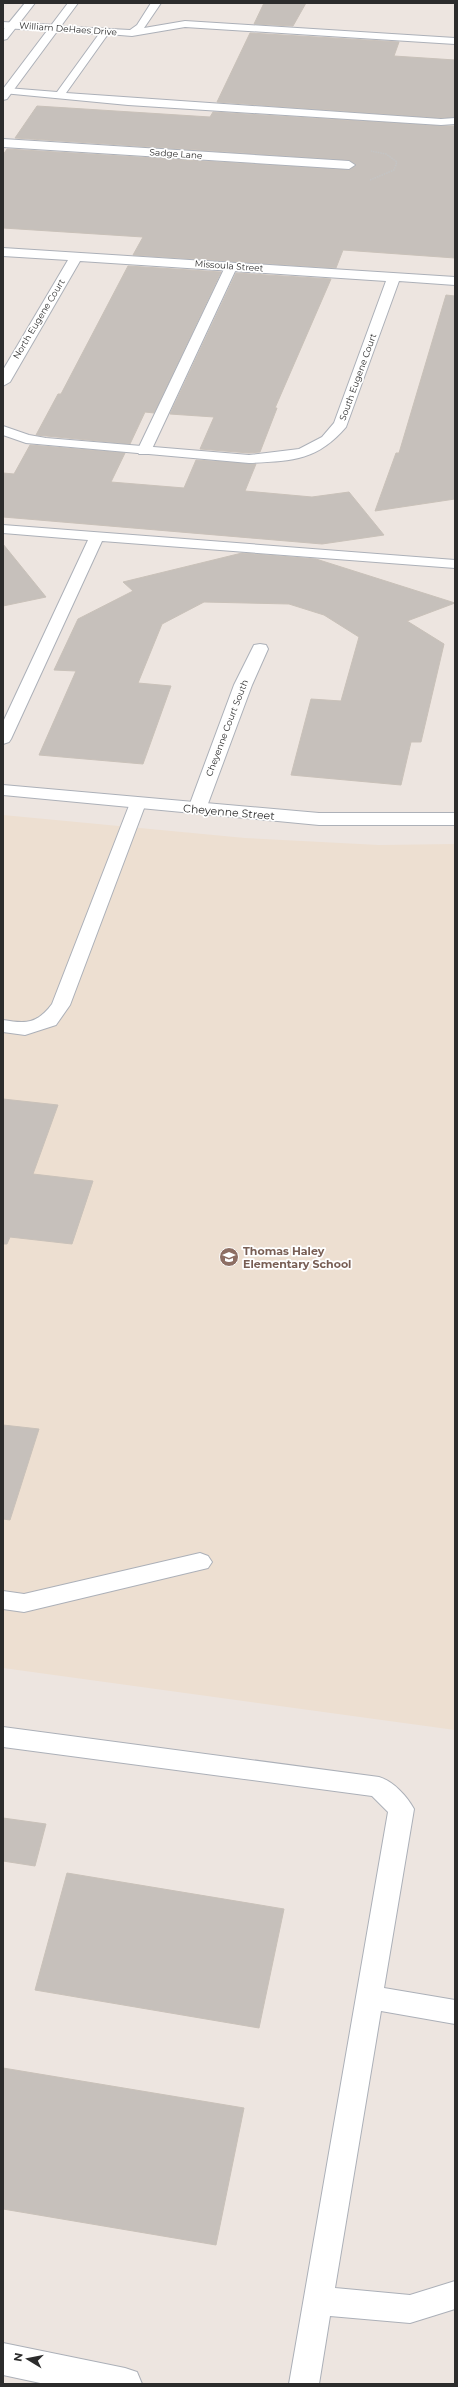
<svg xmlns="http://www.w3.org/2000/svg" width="458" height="2387" font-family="Montserrat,sans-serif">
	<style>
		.education { fill: #eddfd1 }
		.building { fill: #c6c0bb; stroke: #c9c1b9 }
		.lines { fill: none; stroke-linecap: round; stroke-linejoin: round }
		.service-casing { stroke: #acb0b8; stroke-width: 2 }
		.minor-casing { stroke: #acb0b8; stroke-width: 2 }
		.tertiary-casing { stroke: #acb0b8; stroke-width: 2 }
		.secondary-casing { stroke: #acb0b8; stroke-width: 2 }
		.path { stroke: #c4c4c4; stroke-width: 1.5; stroke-dasharray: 1.5 1; stroke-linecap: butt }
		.service { fill: #fff; fill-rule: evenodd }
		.minor { fill: #fff; fill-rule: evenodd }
		.tertiary { fill: #fff; fill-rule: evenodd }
		.secondary { fill: #fff; fill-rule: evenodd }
		.labels { text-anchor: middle; stroke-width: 3.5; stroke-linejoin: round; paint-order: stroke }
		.far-street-label { font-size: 9px; fill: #2c2c2c; stroke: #fff }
		.street-label { font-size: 11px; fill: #2c2c2c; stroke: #fff }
		.education-label { font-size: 11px; font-weight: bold; fill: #785e54; stroke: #fff; text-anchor: start }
	</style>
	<rect width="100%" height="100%" fill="#ede5e0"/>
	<path class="education" d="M3,815L245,838L379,845L455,844V1730L3,1668Z"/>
	<path class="building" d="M264,3H306L293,26L254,24Z
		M250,33L399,42L394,56L455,60V117L441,118L217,102Z
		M37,106L210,117L213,112L441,126H455V258L343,250L336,268L133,255L143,237L3,228V155L7,149L349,170L356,165L349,160L15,138Z
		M128,266L221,272L154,413L145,412L130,444L36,435L58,394H61Z
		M236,273L331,279L275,408H277L260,452L249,453L200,449L214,417L170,414Z
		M446,295L455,296V499L375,511L396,453H399Z
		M30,445L125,453L111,482L184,488L196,460L256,464L245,491L312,497L349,492L384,535L322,544L3,517V473L14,474Z
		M3,544L46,597L3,606Z
		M242,553L316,559L455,603L407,621L444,644L421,742H411L401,785L291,775L311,699L341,701L359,637L324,615L289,604L204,602L162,624L138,683L171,686L143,764L39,755L76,671L54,670L78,619L133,591L123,582Z
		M3,1099L58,1105L33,1174L93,1181L72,1244L10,1237L7,1244H3Z
		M3,1425L39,1429L10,1520L3,1519Z
		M3,1818L46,1824L35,1866L3,1861Z
		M67,1873L284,1909L259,2028L35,1990Z
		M3,2068L244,2108L216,2245L3,2209Z"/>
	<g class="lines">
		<defs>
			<path id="service" d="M151,3H161L144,28L185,21L455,38V44L185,27L132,36L108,34L66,93L441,119L455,118V124L441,125L128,105L3,93V89L7,88L57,92L99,34L55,31L52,30V26L130,30L137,25Z
				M231,263L237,267L151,451L149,454H139L137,451L225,267Z
				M3,525L455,560V568L102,541L11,739L9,742L3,744V722L88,540L3,533Z
				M138,798L144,799L146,803L70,1005L56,1025L25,1035L3,1032V1020C26,1024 37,1024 52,1004L130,803L132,799Z
				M200,1553L208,1556L212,1562L208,1568L24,1612L3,1609V1591L24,1594Z
				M3,1727L379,1777C393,1781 407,1796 414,1809L384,1988L455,2000V2024L381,2011L335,2288L410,2295L455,2281V2309L410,2323L330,2316L319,2384H289L388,1812L372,1796L3,1747Z"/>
			<path id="minor" d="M3,139L349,161L355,165L349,169L3,147Z
				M3,248L455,277V285L399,281L346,427C317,461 291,461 249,463L26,443L3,435V426L29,435L46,438L249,455L299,449L322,437L334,423L386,281L80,261L10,382L3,386V370L68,260L3,256Z
				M260,644L266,645L268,649L252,685L206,809L203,813H191L188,809L234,685L254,645Z
				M3,2343L125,2368L137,2372L142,2384H45L3,2375Z"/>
			<path id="tertiary" d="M3,22L55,25L60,28L55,31L3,28Z
				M3,785L319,813H455V825H319L3,795Z"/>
			<path id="secondary" d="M25,3H35L7,39L3,40V30Z
				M68,3H78L7,99L3,100V89Z"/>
		</defs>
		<use href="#service" class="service-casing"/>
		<use href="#minor" class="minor-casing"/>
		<use href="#tertiary" class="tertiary-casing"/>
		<use href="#secondary" class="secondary-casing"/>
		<path class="path" d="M370,180L394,170L397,162L386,154L371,151"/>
		<use href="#service" class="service"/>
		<use href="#minor" class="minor"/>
		<use href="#tertiary" class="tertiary"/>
		<use href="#secondary" class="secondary"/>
	</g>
	<defs>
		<symbol id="school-disc" viewBox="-11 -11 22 22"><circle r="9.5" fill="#8d6e63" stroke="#fff"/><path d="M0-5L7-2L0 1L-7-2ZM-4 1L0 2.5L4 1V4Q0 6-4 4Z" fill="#fff"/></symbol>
	</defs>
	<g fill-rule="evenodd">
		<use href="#school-disc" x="218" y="1246" width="22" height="22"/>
	</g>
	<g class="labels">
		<g class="far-street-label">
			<text transform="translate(68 29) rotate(4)" y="3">William DeHaes Drive</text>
			<text transform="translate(176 154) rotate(4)" y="3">Sadge Lane</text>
			<text transform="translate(229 266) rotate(4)" y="3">Missoula Street</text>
			<text transform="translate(39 319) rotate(-59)" y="3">North Eugene Court</text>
			<text transform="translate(358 377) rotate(-70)" y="3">South Eugene Court</text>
			<text transform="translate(227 728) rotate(-69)" y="3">Cheyenne Court South</text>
		</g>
		<g class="street-label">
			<text transform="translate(229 812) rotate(5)" y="4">Cheyenne Street</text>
		</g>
		<g class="education-label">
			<text x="243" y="1255">Thomas Haley<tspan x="243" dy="13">Elementary School</tspan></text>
		</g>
	</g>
	<rect width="458" height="2387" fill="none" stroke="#2c2c2c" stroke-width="8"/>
	<g transform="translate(28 2359) rotate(280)" stroke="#ffffff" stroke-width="3" paint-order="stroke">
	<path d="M0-3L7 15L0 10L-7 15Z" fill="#2c2c2c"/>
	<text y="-6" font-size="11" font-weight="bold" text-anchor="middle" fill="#2c2c2c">N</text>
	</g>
</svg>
